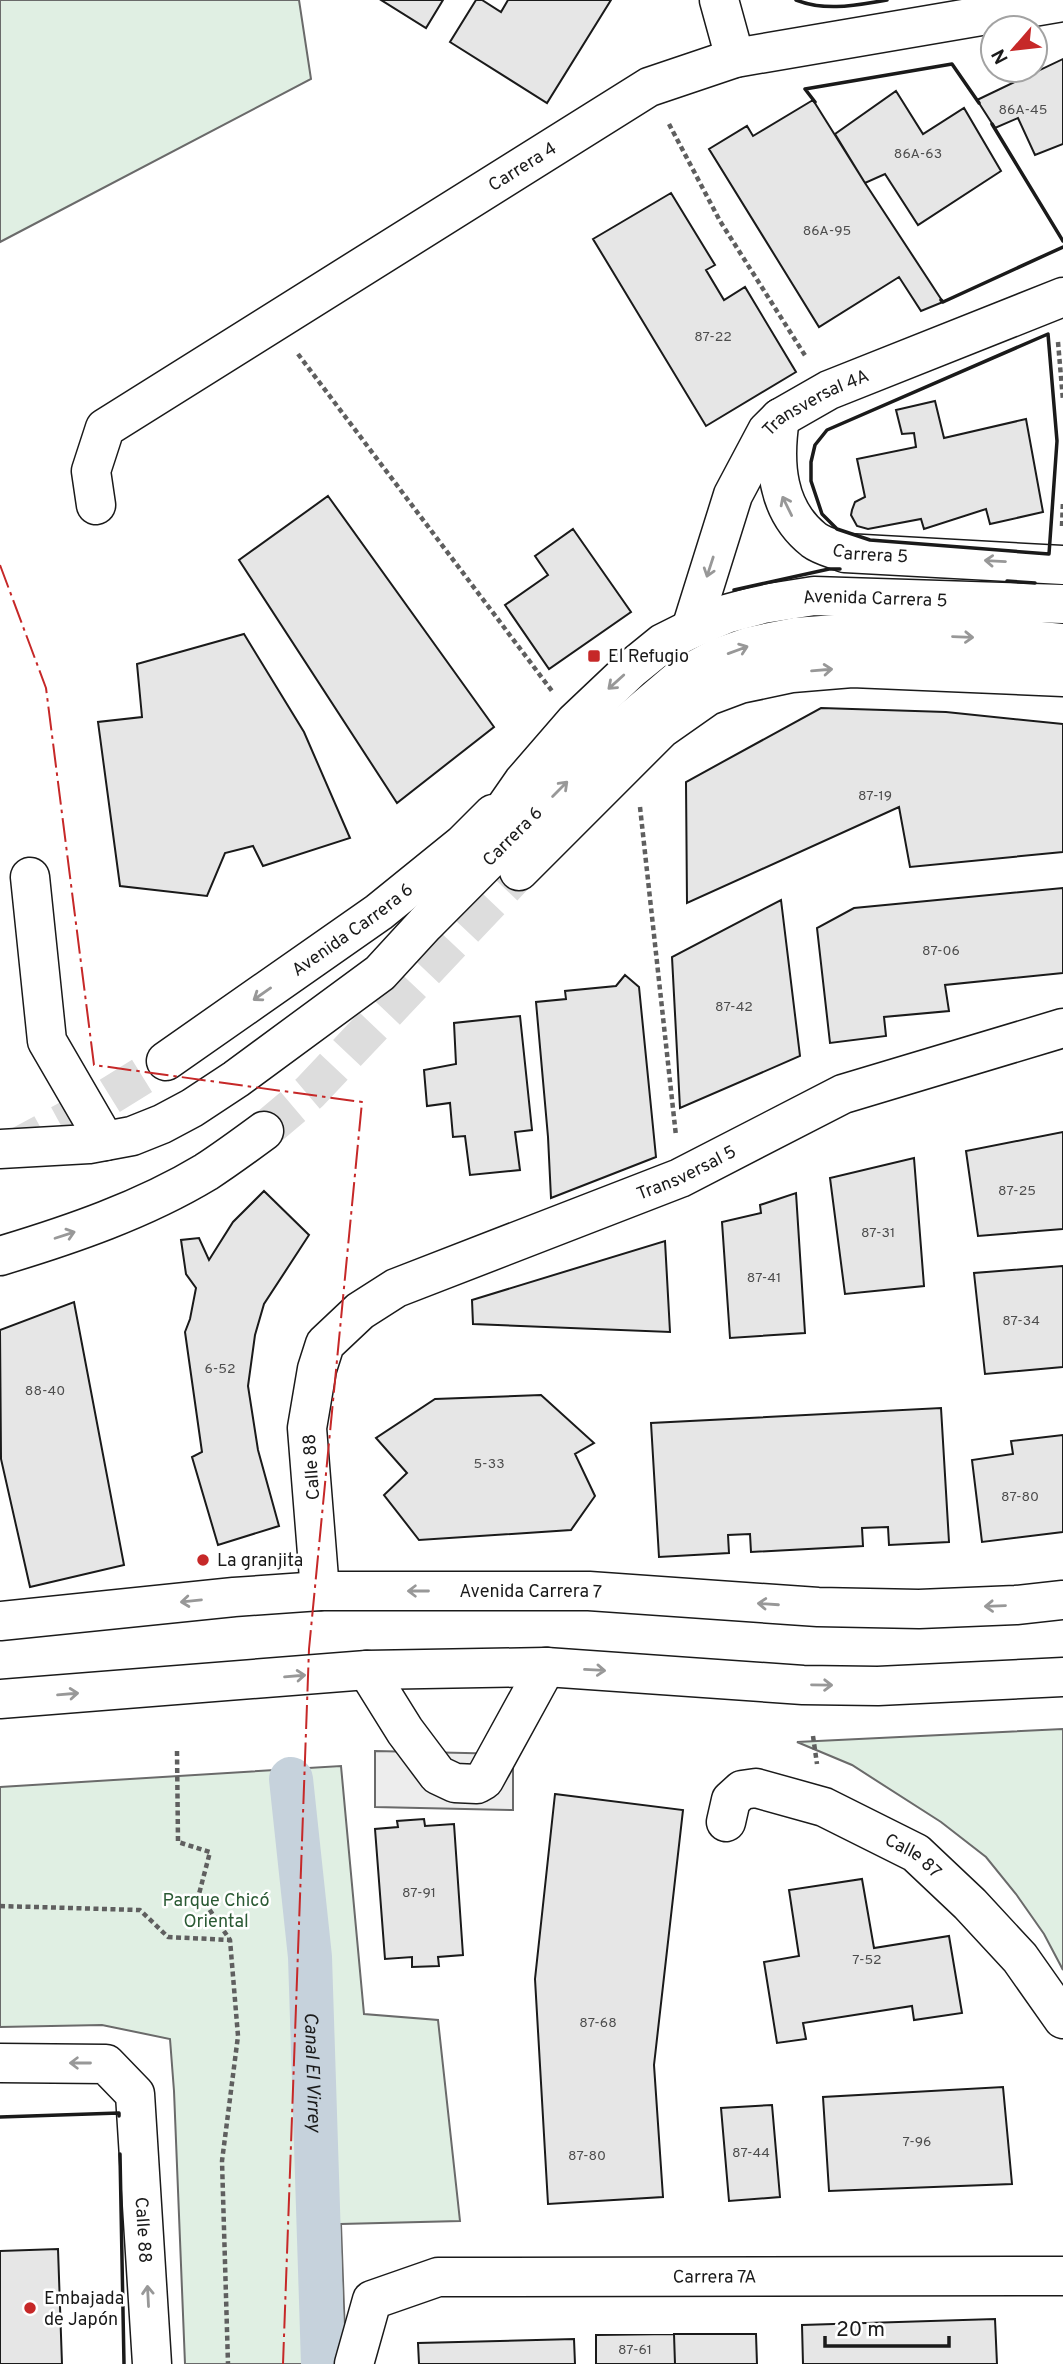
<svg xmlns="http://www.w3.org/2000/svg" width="1063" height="2364" font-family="Overpass,sans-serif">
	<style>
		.green { fill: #e0efe3; stroke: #6a6a6a; stroke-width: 2 }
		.parking { fill: #ededed; stroke: #6a6a6a; stroke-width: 2 }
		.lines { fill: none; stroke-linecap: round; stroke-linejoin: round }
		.canal { stroke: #c6d2dc; stroke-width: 44 }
		.building { fill: #e6e6e6; stroke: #1a1a1a; stroke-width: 2 }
		.major-tunnel { stroke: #ddd; stroke-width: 38; stroke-dasharray: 38 19; stroke-linecap: butt }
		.minor-casing { stroke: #1a1a1a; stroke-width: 41 }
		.major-casing { stroke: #1a1a1a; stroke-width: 41 }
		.path { stroke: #5f5f5f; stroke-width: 4.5; stroke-dasharray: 5 3.5; stroke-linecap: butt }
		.minor { stroke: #fff; stroke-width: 38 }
		.major { stroke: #fff; stroke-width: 38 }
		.wall { stroke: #1a1a1a; stroke-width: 3.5 }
		.power { stroke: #c62828; stroke-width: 2; stroke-dasharray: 24 5 3.5 5; stroke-linecap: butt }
		.oneway { stroke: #989898 }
		.poi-dot { fill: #c62828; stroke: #fff; stroke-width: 2.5 }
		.labels { text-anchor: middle; stroke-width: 5; stroke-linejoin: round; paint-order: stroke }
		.number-label { font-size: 14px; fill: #4d4d4d }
		.street-label { font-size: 18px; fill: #1a1a1a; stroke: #fff }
		.poi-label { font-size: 18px; fill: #1a1a1a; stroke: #fff; text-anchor: start }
		.park-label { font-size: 18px; fill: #2b5a34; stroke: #fff }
		.water-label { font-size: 19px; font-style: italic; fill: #1a1a1a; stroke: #fff }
	</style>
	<rect width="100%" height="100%" fill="#fff"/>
	<path class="green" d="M0,0H299L311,79L0,242Z
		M1063,1729V1970L1044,1934L1016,1894L986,1857L941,1822L852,1765L797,1742Z
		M341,1766L364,2014L438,2020L460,2221L341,2224L346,2364H185L174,2091L170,2039L102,2025L0,2027V1787Z"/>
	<path class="parking" d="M375,1751L513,1754V1810L375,1807Z"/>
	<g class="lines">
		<path class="canal" id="s1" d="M291,1779L310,1957L323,2364"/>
	</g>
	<path class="building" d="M381,0H443L426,28Z
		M476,0H482L501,12L508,0H611L547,103L450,42Z
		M1063,59V144L1035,155L1018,118L995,128L977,100Z
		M896,91L923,134L964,108L1001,171L918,225L885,174L865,183L835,134Z
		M813,100L865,183L943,302L921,311L899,277L819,327L709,149L747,126L753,136Z
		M671,193L715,265L706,270L724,300L745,287L796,372L706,426L593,239Z
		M935,401L944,438L1026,419L1043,512L990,524L986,509L924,529L921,519L868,529L857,526L851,515L852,510L855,502L865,497L857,459L916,447L914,433L902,434L896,410Z
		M328,496L494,727L397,803L239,560Z
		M573,529L631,612L549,669L505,605L548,575L535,556Z
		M244,634L304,732L350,838L263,866L253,846L225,853L207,896L120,886L98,722L142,717L137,664Z
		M821,708L946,712L1063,724V852L910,867L899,807L687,903L686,782Z
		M1063,888V973L945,985L949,1011L884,1017L886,1036L830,1043L817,928L854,908Z
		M781,900L800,1056L680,1108L672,957Z
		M625,975L639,987L656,1157L551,1198L548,1137L536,1002L566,999L565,991L616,986Z
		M520,1016L532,1130L515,1132L520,1170L470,1175L465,1136L453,1137L450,1103L427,1106L424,1070L456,1064L454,1023Z
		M1063,1132V1229L978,1236L966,1151Z
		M914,1158L924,1286L845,1294L830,1178Z
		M264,1191L309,1235L264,1304L255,1335L248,1386L258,1450L279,1526L218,1545L192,1457L202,1452L185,1332L190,1319L196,1288L186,1274L181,1240L199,1238L209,1260L233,1222Z
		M796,1193L805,1333L730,1338L722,1222L761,1213L760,1205Z
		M665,1241L670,1332L473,1324L472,1300Z
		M1063,1266V1367L985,1374L974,1273Z
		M74,1302L124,1565L30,1587L1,1459L0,1330Z
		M541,1395L594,1443L575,1454L595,1496L571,1530L419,1540L384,1495L407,1473L376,1438L435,1399Z
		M941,1408L949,1542L889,1545L888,1527L862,1528L863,1546L751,1552L750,1534L728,1535L729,1553L659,1557L651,1423Z
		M1063,1435V1532L982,1542L972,1460L1013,1454L1011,1441Z
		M555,1794L683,1810L654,2065L663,2197L548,2204L535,1979Z
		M424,1819L425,1826L454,1824L463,1955L438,1957L439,1966L412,1967V1957L385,1959L375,1829L398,1827L397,1821Z
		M862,1879L874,1948L949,1936L962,2013L914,2020L912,2006L803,2023L806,2039L777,2043L764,1962L799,1956L789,1890Z
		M1003,2087L1012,2184L829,2191L823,2097Z
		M772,2105L780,2197L729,2201L721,2108Z
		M58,2249L62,2364H0V2251Z
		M995,2319L997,2364H803L802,2325Z
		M674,2334L675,2364H596V2335Z
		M674,2334H756L757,2364H675Z
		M574,2339L575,2364H419L418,2343Z"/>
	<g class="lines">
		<path class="major-tunnel" d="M264,1131L310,1092L519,871
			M10,1151L95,1105L166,1061"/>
		<defs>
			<g id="minor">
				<path d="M719,0L735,58"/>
				<path id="s2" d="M780,418C773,463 776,510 814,540C822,546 835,549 845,553L1063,565"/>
				<path id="s3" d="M96,505L91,471L105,428L649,87L735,58L1063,2"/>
				<path id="s4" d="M691,629L733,495L767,431L780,418L829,390L1063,297"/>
				<path d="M30,877L47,1041L105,1141"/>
				<path id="s5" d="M320,1591L307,1428L317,1369L325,1344L360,1311L396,1288L680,1178L843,1094L1063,1028"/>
				<path d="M367,1670L405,1731L438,1775L455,1783L477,1784L484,1780L546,1667"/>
				<path id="s6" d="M726,1822L731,1800L742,1790L756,1788L824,1807L916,1853L970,1904L1020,1958L1063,2019"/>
				<path id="s7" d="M0,2063L106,2064L135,2094L152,2364"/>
				<path id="s8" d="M354,2364L372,2300L438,2277L1063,2276"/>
			</g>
			<g id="major">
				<path id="s9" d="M482,841L523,782L575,722L631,669L663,643L691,629L726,614L763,604L814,596L1063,604"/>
				<path d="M519,871L661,729L708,696L740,684L792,673L852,668L1063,677"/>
				<path id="s10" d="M166,1061L379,912L463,844L493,814"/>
				<path id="s11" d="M0,1149L89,1144L132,1136L162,1124L192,1108L236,1079L380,973L425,924L609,739L682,677L717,658L751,646L795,637L863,632L1019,639L1063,643"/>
				<path d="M0,1256C70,1235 143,1210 206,1172C226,1159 245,1145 264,1131"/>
				<path id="s12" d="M0,1621L234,1597L320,1591H589L818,1607L919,1609L1016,1605L1063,1600"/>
				<path d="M0,1699L367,1670L546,1667L803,1685L878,1686L1063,1677"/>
			</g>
		</defs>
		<use href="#minor" class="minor-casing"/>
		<use href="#major" class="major-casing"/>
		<path class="path" d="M669,124L720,221L806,357
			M1058,342L1063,400
			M298,354L552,691
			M1062,526L1063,501
			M640,807L676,1136
			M813,1736L817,1764
			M177,1751L178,1842L210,1852L199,1894L230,1940L238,2036L222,2161L228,2364
			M0,1906L140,1910L168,1937L230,1940"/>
		<use href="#minor" class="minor"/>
		<use href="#major" class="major"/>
		<path class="wall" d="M796,0C827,12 856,5 887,0
			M815,102L805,89L952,64L979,103
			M992,124L1063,241
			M941,300L943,302L1063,247
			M1048,334L1057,441L1049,554L870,540L837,529L822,514L811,481V462L815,445L827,430Z
			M1007,581L1035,583
			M734,590L829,569H840
			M0,2117L119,2113V2116
			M120,2154L124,2364"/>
		<path class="power" d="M0,565L46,688L94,1065L362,1102L309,1649L283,2364"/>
	</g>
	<defs><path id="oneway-shaft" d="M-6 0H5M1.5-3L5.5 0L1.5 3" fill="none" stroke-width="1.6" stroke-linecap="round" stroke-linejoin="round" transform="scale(1.75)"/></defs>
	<g class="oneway">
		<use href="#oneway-shaft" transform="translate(787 506) rotate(-116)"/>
		<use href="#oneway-shaft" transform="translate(995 561) rotate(-177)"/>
		<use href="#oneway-shaft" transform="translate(710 567) rotate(108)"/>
		<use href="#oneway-shaft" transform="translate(963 637) rotate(2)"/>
		<use href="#oneway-shaft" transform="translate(738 650) rotate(-20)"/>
		<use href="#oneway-shaft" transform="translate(822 670) rotate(-5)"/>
		<use href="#oneway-shaft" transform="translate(616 682) rotate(138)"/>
		<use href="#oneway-shaft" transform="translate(560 789) rotate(-45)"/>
		<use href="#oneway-shaft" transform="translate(262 994) rotate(145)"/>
		<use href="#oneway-shaft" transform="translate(65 1235) rotate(-18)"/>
		<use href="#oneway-shaft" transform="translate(418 1591) rotate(180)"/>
		<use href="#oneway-shaft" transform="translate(191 1601) rotate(174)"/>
		<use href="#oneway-shaft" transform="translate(768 1604) rotate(-176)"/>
		<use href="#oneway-shaft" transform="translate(995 1606) rotate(178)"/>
		<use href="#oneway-shaft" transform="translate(595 1670) rotate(3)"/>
		<use href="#oneway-shaft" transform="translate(295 1676) rotate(-5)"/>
		<use href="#oneway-shaft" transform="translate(822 1685) rotate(1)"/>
		<use href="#oneway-shaft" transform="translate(68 1694) rotate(-5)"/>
		<use href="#oneway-shaft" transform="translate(80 2063) rotate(-180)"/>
		<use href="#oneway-shaft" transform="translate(148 2296) rotate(-93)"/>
	</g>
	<g class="poi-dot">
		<rect x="587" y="649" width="14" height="14" rx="3.5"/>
		<circle cx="203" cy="1560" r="7"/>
		<circle cx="30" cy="2308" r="7"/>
	</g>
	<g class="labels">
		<g class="number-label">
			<text x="1023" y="114">86A-45</text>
			<text x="918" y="158">86A-63</text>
			<text x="827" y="235">86A-95</text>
			<text x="713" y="341">87-22</text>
			<text x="875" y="800">87-19</text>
			<text x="941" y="955">87-06</text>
			<text x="734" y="1011">87-42</text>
			<text x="1017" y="1195">87-25</text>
			<text x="878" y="1237">87-31</text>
			<text x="764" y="1282">87-41</text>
			<text x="1021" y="1325">87-34</text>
			<text x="220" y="1373">6-52</text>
			<text x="45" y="1395">88-40</text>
			<text x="489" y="1468">5-33</text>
			<text x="1020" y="1501">87-80</text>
			<text x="419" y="1897">87-91</text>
			<text x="867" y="1964">7-52</text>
			<text x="598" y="2027">87-68</text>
			<text x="917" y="2146">7-96</text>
			<text x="751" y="2157">87-44</text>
			<text x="587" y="2160">87-80</text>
			<text x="635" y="2354">87-61</text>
		</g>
		<g class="street-label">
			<text dy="6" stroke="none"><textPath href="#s3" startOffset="572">Carrera 4</textPath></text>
			<text dy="6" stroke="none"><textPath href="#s4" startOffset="270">Transversal 4A</textPath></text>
			<text dy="6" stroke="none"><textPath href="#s2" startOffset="192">Carrera 5</textPath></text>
			<text dy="6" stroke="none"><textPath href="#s9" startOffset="490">Avenida Carrera 5</textPath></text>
			<text dy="6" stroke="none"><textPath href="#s11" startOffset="621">Carrera 6</textPath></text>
			<text dy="6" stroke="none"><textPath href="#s10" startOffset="228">Avenida Carrera 6</textPath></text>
			<text dy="6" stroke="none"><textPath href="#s5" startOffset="653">Transversal 5</textPath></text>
			<text transform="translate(311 1467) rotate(-94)" y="6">Calle 88</text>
			<text dy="6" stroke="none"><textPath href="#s12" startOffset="532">Avenida Carrera 7</textPath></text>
			<text dy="6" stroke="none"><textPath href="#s6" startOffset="224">Calle 87</textPath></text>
			<text dy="6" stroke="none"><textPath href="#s7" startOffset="284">Calle 88</textPath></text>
			<text dy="6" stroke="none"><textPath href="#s8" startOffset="413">Carrera 7A</textPath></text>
		</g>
		<g class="poi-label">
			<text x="608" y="662">El Refugio</text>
			<text x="217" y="1566">La granjita</text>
			<text x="44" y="2304">Embajada<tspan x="44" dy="21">de Japón</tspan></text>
		</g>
		<g class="park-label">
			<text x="216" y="1906">Parque Chicó<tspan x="216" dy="21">Oriental</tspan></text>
		</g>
		<g class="water-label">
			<text dy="7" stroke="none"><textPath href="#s1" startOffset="294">Canal El Virrey</textPath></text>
		</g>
	</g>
	<g transform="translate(1014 49) rotate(242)"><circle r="33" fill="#ffffff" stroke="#a3a3a3" stroke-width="2"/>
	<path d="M0-5L12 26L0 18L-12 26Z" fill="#c62828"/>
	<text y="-10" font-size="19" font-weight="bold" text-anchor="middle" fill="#1a1a1a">N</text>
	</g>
	<path d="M825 2336v10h124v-10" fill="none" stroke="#1a1a1a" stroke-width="3.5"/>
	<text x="836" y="2336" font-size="21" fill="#1a1a1a" stroke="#ffffff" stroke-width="5" paint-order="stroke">20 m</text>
</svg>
